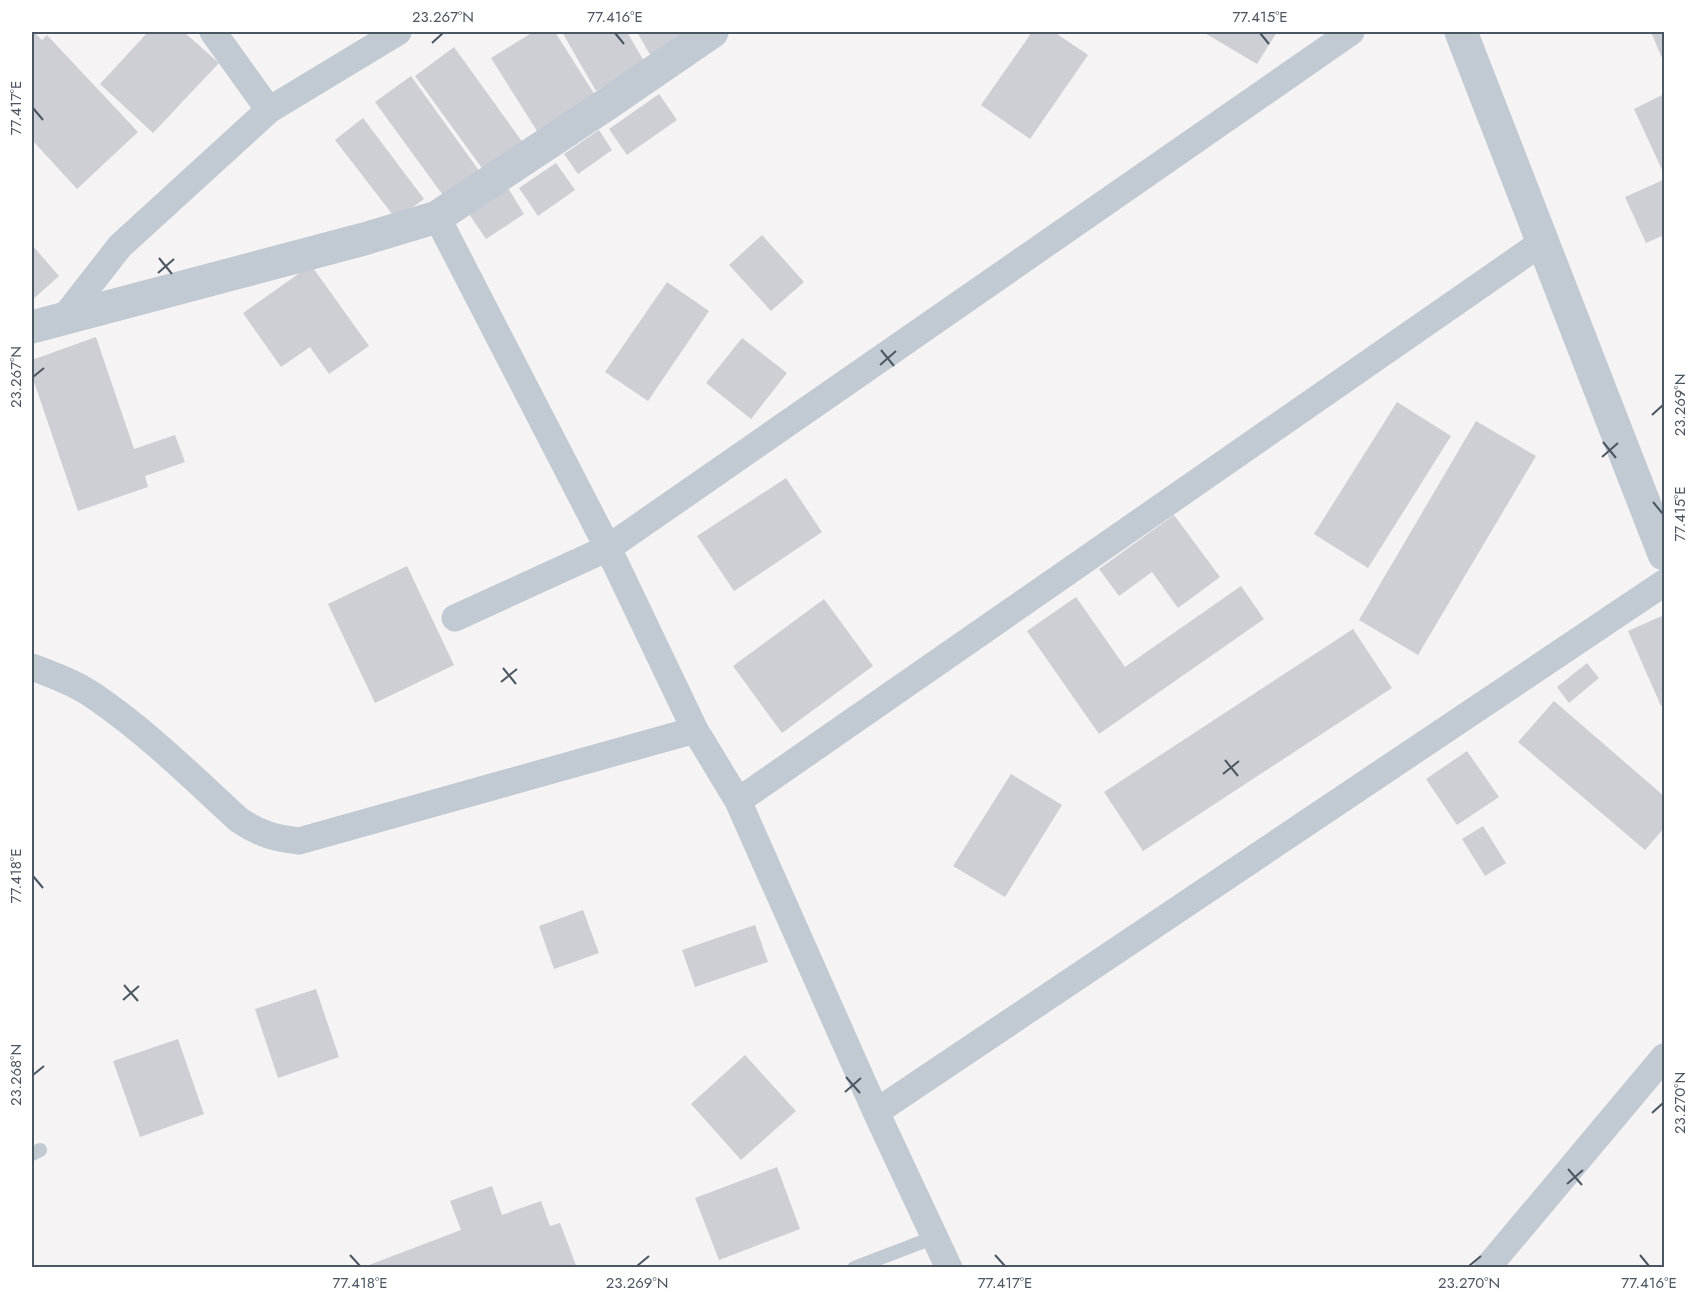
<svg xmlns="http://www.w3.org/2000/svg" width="1696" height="1299" font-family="Jost,sans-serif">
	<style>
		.building { fill: #cdcfd5 }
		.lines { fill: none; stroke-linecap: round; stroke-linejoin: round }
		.service { stroke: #c1cad2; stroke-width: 14 }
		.minor { stroke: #c1cad2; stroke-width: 27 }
		.tertiary { stroke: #c1cad2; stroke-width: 33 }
		.ticks { fill: none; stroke: #4a5661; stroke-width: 2 }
		.neatline { fill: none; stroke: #4a5661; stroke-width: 2 }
		.ticks-label { font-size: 15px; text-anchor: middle; fill: #4a5661 }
	</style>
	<rect width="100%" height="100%" fill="#f5f3f3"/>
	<path class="building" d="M32,32H34L42,40L47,35L138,132L77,189L32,140Z
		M148,32H184L219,63L153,133L100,84Z
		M533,32H555L595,95L537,131L491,58Z
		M562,32H627L645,63L596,91Z
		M637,32H683L687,38L652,58Z
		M1032,32H1054L1088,55L1030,139L981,105Z
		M1203,32H1277L1257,64Z
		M1651,32H1664V63Z
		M454,47L526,147L487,175L415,76Z
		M411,76L480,172L445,198L375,102Z
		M659,94L677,120L627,155L609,129Z
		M1664,94V174L1634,109Z
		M363,118L424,199L396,219L335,140Z
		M599,130L612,150L578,174L564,154Z
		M556,163L575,190L538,216L519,188Z
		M1663,180L1664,184V235L1646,243L1625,197Z
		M508,188L524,214L486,239L469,214Z
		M762,235L804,282L771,311L729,265Z
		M32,245L59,276L32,300Z
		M311,265L369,346L329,374L310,347L281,367L243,313Z
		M667,282L709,311L648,401L605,372Z
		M96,337L134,449L175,435L185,462L145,476L148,487L78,511L32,376V360Z
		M742,338L787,373L751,419L706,383Z
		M1397,402L1451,436L1368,568L1314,534Z
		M1476,421L1536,456L1418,655L1359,620Z
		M786,478L822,532L734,591L697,536Z
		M1174,515L1220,577L1178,608L1152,572L1119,596L1099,569Z
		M407,566L454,665L375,703L328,604Z
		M1241,586L1264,619L1099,734L1027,631L1076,597L1125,667Z
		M824,599L873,666L782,733L733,666Z
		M1664,615V704L1661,706L1628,631Z
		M1353,629L1392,688L1143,851L1104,792Z
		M1587,663L1599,678L1569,703L1557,687Z
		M1554,701L1664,796V828L1645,850L1518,742Z
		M1467,751L1499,797L1457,825L1426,779Z
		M1011,774L1062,805L1005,897L953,866Z
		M1483,826L1506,863L1485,876L1462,839Z
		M583,910L599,953L554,969L539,926Z
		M755,925L768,962L695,987L682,950Z
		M316,989L339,1057L278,1078L255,1009Z
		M178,1039L204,1114L140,1137L113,1061Z
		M745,1055L796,1111L741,1160L691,1104Z
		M777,1167L800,1229L719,1260L695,1198Z
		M492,1186L502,1215L541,1201L550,1226L560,1223L577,1268H361L461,1230L450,1201Z"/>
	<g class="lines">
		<path class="service" d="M32,1154L40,1150
			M854,1268L935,1237"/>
		<path class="minor" d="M213,32L269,110
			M437,217L608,548L695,730L738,801L876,1112L949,1268
			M63,319L120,246L269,110L398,32
			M455,618L608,548L1351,32
			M32,667C53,675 75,683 94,696C147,732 192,777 239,820C260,834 274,838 299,841L695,730
			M738,801L1544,241
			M876,1112L1664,583
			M1487,1268L1664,1057"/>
		<path class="tertiary" d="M1461,32L1664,554
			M32,327L364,239L437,217L607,104L712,32"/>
	</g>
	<path class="ticks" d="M615,33L624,44M1260,33L1269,44M432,43L443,33M33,108L43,120M159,258L172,274M158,273L174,259M881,350L894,366M880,365L896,351M33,377L44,368M1652,415L1663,405M1603,442L1616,458M1602,457L1618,443M1653,502L1663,514M503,668L516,684M501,682L517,669M1225,760L1238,776M1223,774L1239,761M33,876L43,888M124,985L138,1001M123,1000L139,986M33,1075L44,1066M846,1077L860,1093M845,1092L861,1078M1652,1113L1663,1103M1568,1169L1582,1185M1567,1184L1583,1170M350,1255L360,1266M995,1255L1005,1266M1640,1255L1649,1266M637,1266L649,1256M1469,1266L1481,1256"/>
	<rect width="1696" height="1299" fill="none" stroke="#ffffff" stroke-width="66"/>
	<rect x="33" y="33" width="1630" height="1233" class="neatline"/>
	<g class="ticks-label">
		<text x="443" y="22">23.267°N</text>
		<text x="615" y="22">77.416°E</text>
		<text x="1260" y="22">77.415°E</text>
		<text transform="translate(16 108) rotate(-90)" y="5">77.417°E</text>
		<text transform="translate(16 377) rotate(-90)" y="5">23.267°N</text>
		<text transform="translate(1680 405) rotate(-90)" y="5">23.269°N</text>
		<text transform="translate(1680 514) rotate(-90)" y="5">77.415°E</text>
		<text transform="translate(16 876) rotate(-90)" y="5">77.418°E</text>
		<text transform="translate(16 1075) rotate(-90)" y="5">23.268°N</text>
		<text transform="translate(1680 1103) rotate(-90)" y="5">23.270°N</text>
		<text x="360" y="1288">77.418°E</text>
		<text x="637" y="1288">23.269°N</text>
		<text x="1005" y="1288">77.417°E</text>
		<text x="1469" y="1288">23.270°N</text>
		<text x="1649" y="1288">77.416°E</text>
	</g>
</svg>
